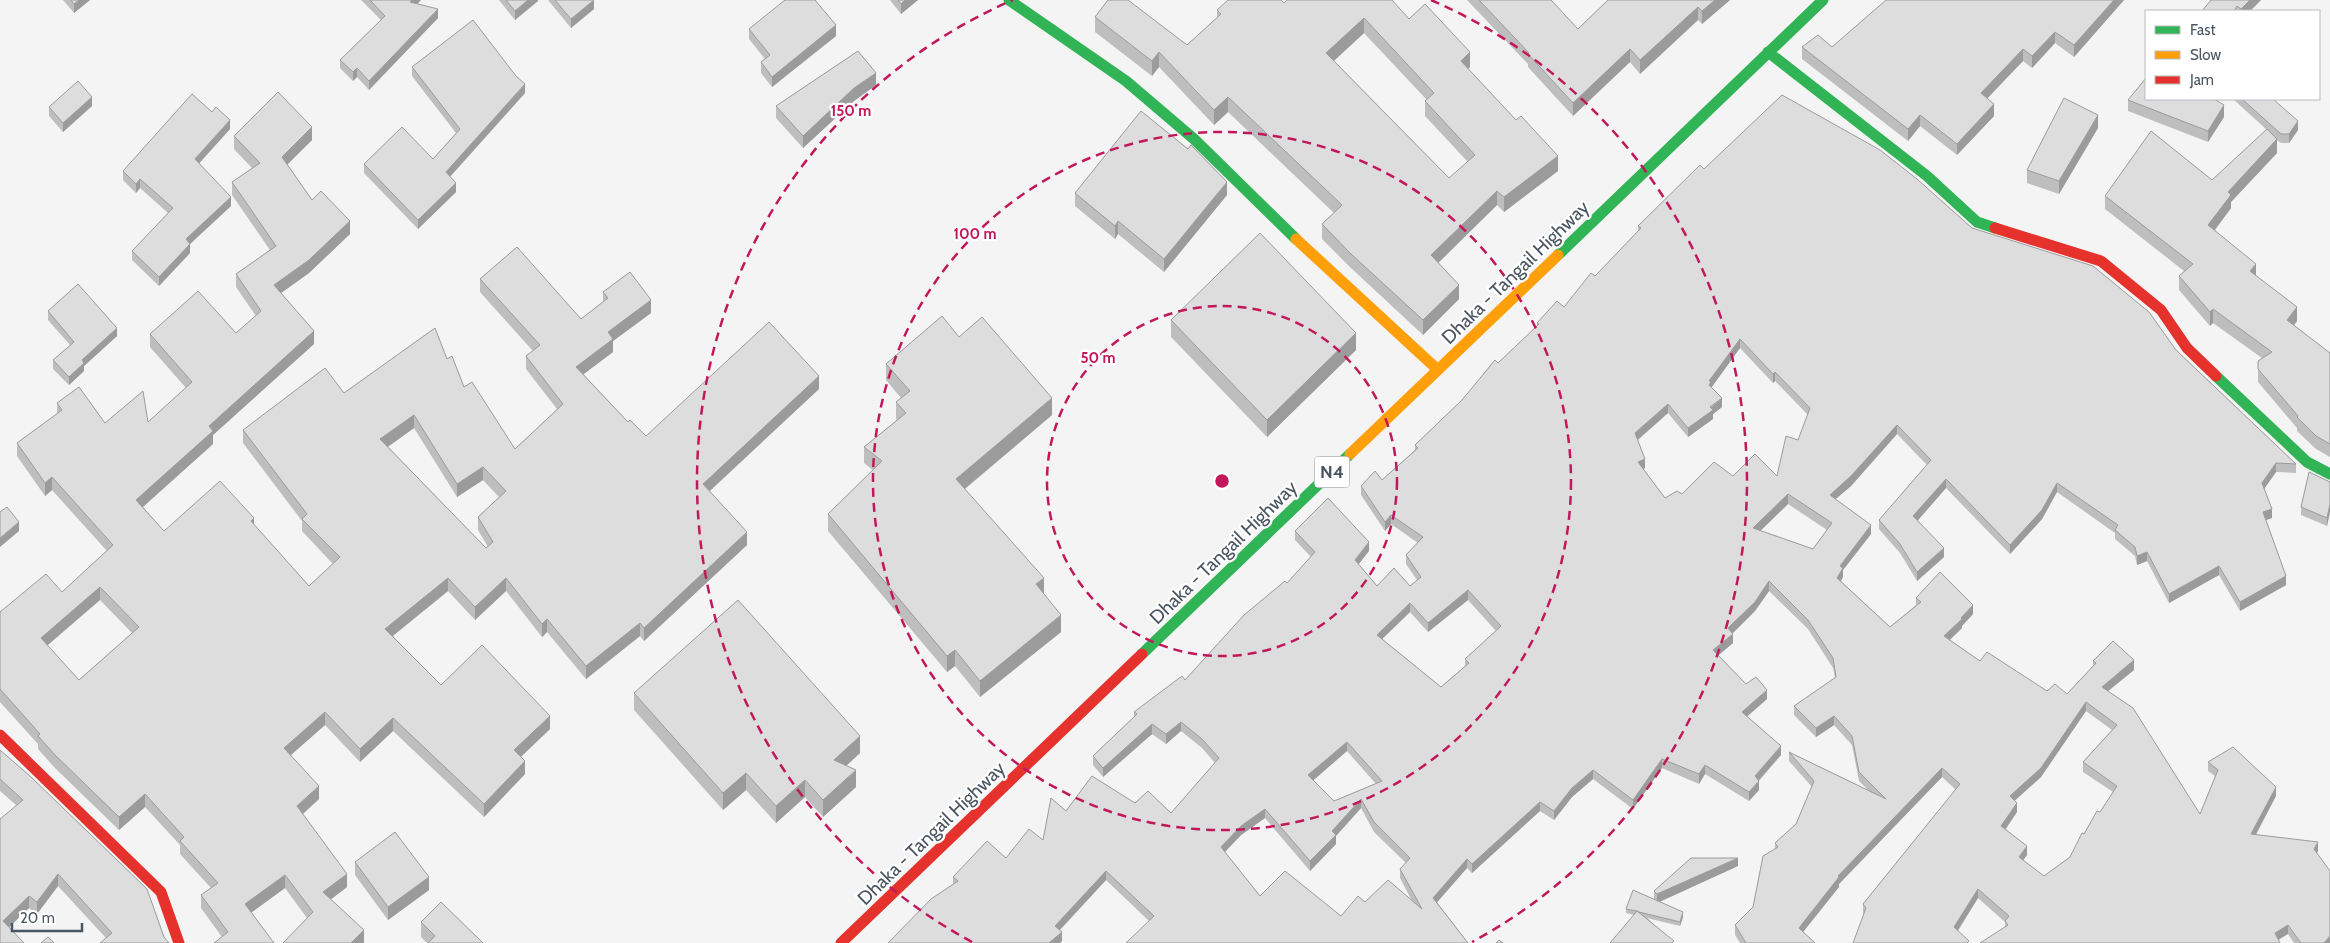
<svg xmlns="http://www.w3.org/2000/svg" width="2330" height="943" font-family="Cabin,sans-serif">
	<style>
		.lines { fill: none; stroke-linecap: round; stroke-linejoin: round }
		.fast { stroke: #30b455; stroke-width: 11 }
		.slow { stroke: #ff9f0a; stroke-width: 11 }
		.jam { stroke: #e5322d; stroke-width: 11 }
		.wall { fill: #bebebf; fill-rule: evenodd }
		.shaded-wall { fill: #9b9b9b }
		.building { fill: #ddddde; stroke: #9b9b9b; fill-rule: evenodd }
		.ring { fill: none; stroke: #c2185b; stroke-width: 2.5; stroke-dasharray: 9 6 }
		.labels { text-anchor: middle; stroke-width: 4.5; stroke-linejoin: round; paint-order: stroke }
		.shield { fill: #fff; stroke: #808990; stroke-width: 1 }
		.shield-label { font-size: 18px; font-weight: bold; fill: #4a5661 }
		.street-label { font-size: 19px; fill: #4a5661; stroke: #fff }
		.centre { fill: #c2185b; stroke: #fff; stroke-width: 2.5 }
		.ring-label { font-size: 15px; text-anchor: middle; font-weight: bold; fill: #c2185b; stroke: #fff; stroke-width: 4.5; stroke-linejoin: round; paint-order: stroke }
	</style>
	<rect width="100%" height="100%" fill="#f4f4f4"/>
	<g class="lines">
		<path class="fast" d="M1009,0L1126,81L1194,139L1296,239
			M1768,52L1927,176L1977,222L1995,228
			M1558,255L1823,0
			M2216,376L2307,462L2330,474
			M1142,654L1350,454"/>
		<path class="slow" d="M1296,239L1438,370
			M1350,454L1558,255"/>
		<path class="jam" d="M1995,228L2101,261L2161,310L2187,348L2216,376
			M0,735L161,892L179,943
			M841,943L1142,654"/>
	</g>
	<path class="wall" d="M63,0H90L74,13Z
		M361,0H421L417,4L438,18L369,90L357,77L353,81L340,68V60L381,20Z
		M499,0H538V1L515,20Z
		M548,0H594V9L571,28Z
		M890,0H918L901,14Z
		M1467,0H1552V2L1578,29L1608,0H1730L1702,24L1698,20L1640,74L1630,62L1573,116L1528,67V64Z
		M2124,0L2074,57L2055,43L2032,68L2023,61L1987,98L1994,116L1957,155L1920,126L1908,141L1802,59V47H1832Z
		M2261,0L2250,11H2202Z
		M1284,3L1409,19L1470,67L1468,69L1558,171L1504,212L1497,205L1438,263L1459,299L1423,335L1351,268L1322,239V224L1334,213L1228,112L1214,125L1159,67L1152,76L1095,32V17L1187,45L1217,18V10ZM1364,33L1427,100L1425,101V116L1468,162L1449,178L1334,61Z
		M749,29L836,36L772,87L761,73V62L765,59L749,39Z
		M412,67L525,93L450,177L456,192L418,229L364,173V164L433,159L456,133L412,76Z
		M876,85L854,101L803,148L776,118V106Z
		M2233,99H2273L2298,130L2289,143H2281L2277,140V153L2231,202V208L2215,230L2297,321L2294,325L2330,353V457L2316,449L2297,431V428L2258,382V361L2262,358L2213,323L2210,326L2179,290V276L2184,271L2105,209V196L2212,180L2267,130Z
		M2128,100L2224,117L2208,142L2128,111Z
		M92,106L63,132L49,116V107Z
		M2098,128L2059,194L2027,183V170Z
		M230,129L199,163L231,206L190,244V253L159,286L132,260V251L168,213L140,188L136,193L123,180V171Z
		M234,136L312,140L287,164L312,200L350,234L309,273L281,293L314,344L213,435V444L143,507L164,531L254,525L309,586L333,564L302,531V521L243,443V430L344,393L447,359L464,387L515,449L557,409L526,369V356L533,351L480,292V279L581,319L603,302V292L651,313L613,341V352L583,374L628,422L646,436L819,389L710,491L747,545L644,641L640,636L586,679L547,632L542,637L506,591L475,620L448,591L393,636L441,685L550,729L521,757L525,774L484,817L393,731L360,762L325,725L291,755L319,799L303,814L347,887L307,918L285,888L251,913L222,937L201,908V895L211,888L180,854V845L145,807L119,830L55,768L38,749V744L0,702V612L62,592L107,551L52,490L45,496L17,456V443L57,414V403L105,423L148,422L186,388L150,347V334L236,333L256,316L236,287V274L270,250L232,195V182L252,168L234,149ZM414,428L457,497L483,480L499,497L478,517V530L488,547L486,548L388,447ZM100,600L132,633L79,680L47,645Z
		M1704,169L1972,228L2176,350L2296,464V473L2276,472L2264,489L2272,518L2266,520L2286,585L2240,611L2219,575L2169,603L2147,561L2137,565L2135,556L2115,539V533L2057,492L2042,519L2010,554L1946,488L1917,521L1944,557L1917,581L1900,553L1879,529V520L1927,465L1897,434L1851,486L1835,499L1871,534L1843,570V577L1841,581L1890,627L1916,605V598L1973,614L1962,626V628L1950,640L1980,661L2047,691L2067,694L2093,666V661L2134,670L2108,691L2200,814L2215,776L2208,771V762L2276,796L2256,835L2318,851L2317,853L2330,943H2294L2288,934L2005,927V922L1978,898L1958,931L1969,943L1864,914L1863,913V904L1956,790L1942,777L1839,884V887L1803,932L1815,943H1740L1735,935V925L1753,907L1775,849V843L1796,824L1812,787L1789,761V752L1868,790L1859,781L1852,745L1834,725L1816,737L1794,715V706L1835,678L1833,668L1808,629L1769,591L1755,611L1732,633L1733,643L1718,655L1746,684L1767,699L1747,716L1781,755L1759,781V790L1749,801L1705,774L1699,784L1662,768L1633,809L1593,779L1572,797L1554,820L1540,811L1472,873L1467,868L1437,902L1468,943L1149,921L1106,880L1060,930L1062,941L1060,943H888L953,884V877L1006,858L1043,840L1066,811L1135,803L1171,813L1215,763L1202,748L1181,731L1166,744L1152,734L1103,777L1093,765V756L1134,717V712L1185,680L1287,583L1311,557L1295,540V531L1369,551L1358,564L1377,586H1410L1417,580L1406,564V555L1418,543L1391,524L1385,531L1361,495V486L1382,480L1415,450V445L1462,400L1498,363L1537,326V323L1564,307L1595,276L1638,231V226ZM1740,348L1773,383L1775,381L1808,415L1798,440L1777,476H1733L1682,494L1665,498L1643,469L1645,468L1638,440L1668,413L1688,437L1713,419V414L1722,407L1711,388ZM1788,504L1827,530L1813,549L1760,531ZM1468,600L1496,631L1465,659V666L1441,687L1382,639L1410,612L1428,632ZM2086,711L2112,730L2083,762V772L2113,792L2100,812L2084,834L2070,857L2044,876L2023,860L2027,855L2006,829L2017,812L2015,800L2041,777ZM1347,751L1376,784L1334,801L1313,780ZM1361,808L1374,832L1406,863L1400,869V878L1412,901L1365,902L1341,916L1260,896L1225,852L1241,835L1265,818L1310,871L1336,844V836Z
		M1075,193L1227,195L1164,272L1118,234L1115,239L1075,206Z
		M48,311L117,336L84,366V371L69,385L53,369V360L70,345L48,320Z
		M1171,320L1356,350L1267,437L1171,337Z
		M959,337L1052,415L965,489L1044,594L1061,632L980,697L955,666L947,672L828,531V514L873,470L864,463V447L897,420L896,419V402L901,398L886,380V364Z
		M2330,482V512L2327,526L2301,515V507Z
		M634,693L860,753L846,766L856,787L823,817L805,797L776,823L746,790L723,810L634,710Z
		M0,750L164,937L106,938L58,886L37,914L29,908L9,927L0,943L16,805L0,791Z
		M355,862L429,890L388,920L355,875Z
		M1738,866L1659,902L1683,917L1680,926L1647,918L1674,943L1634,915L1626,913V909L1654,900V891Z
		M421,922L483,943H427L421,937Z"/>
	<path class="shaded-wall" d="M79,0H90L74,13V4Z
		M412,0H421L410,11V2Z
		M528,0H538V1L515,20V11Z
		M594,0V9L571,28V19Z
		M905,0H918L901,14V4Z
		M1715,0H1730L1702,24V11Z
		M2114,0H2124L2074,57V45Z
		M2250,0H2261L2250,11H2241V9Z
		M1698,7V20L1640,74V60Z
		M438,9V18L369,90V81Z
		M1364,18V33L1326,68V53Z
		M836,25V36L772,87V77Z
		M2055,32V43L2032,68V56Z
		M1630,49V62L1573,116V103Z
		M2023,49V61L1981,105V93Z
		M1159,52V67L1152,76V61Z
		M1470,52V67L1461,75V61Z
		M357,68V77L353,81V72Z
		M876,73V85L854,101L803,148V136L854,88Z
		M525,84V93L446,181V172Z
		M92,97V106L63,132V123Z
		M1228,97V112L1214,125V110Z
		M1994,104V116L1957,155V144Z
		M2224,105V117L2208,142V131Z
		M1920,115V126L1908,141V129Z
		M2098,115V128L2059,194V181Z
		M230,120V129L195,168V159Z
		M2298,121V130L2289,143V134Z
		M312,127V140L282,170V157Z
		M2277,139V153L2231,202V208L2208,239V225L2228,192Z
		M1558,156V171L1504,212V197Z
		M140,179V188L136,193V184Z
		M1227,182V195L1164,272V259Z
		M456,183V192L418,229V220Z
		M1497,191V205L1431,270V255Z
		M231,197V206L190,244V253L159,286V277L186,239Z
		M350,221V234L309,273L274,298V285Z
		M1118,221V234L1115,239V226Z
		M2256,264V277L2250,271Z
		M1459,285V299L1423,335V320Z
		M651,300V313L613,341V352L576,380V367L608,332Z
		M2297,307V321L2287,334V320Z
		M2213,309V323L2210,326V312Z
		M117,328V336L84,366V371L69,385V377L82,360Z
		M314,331V344L213,435V444L136,513V500L209,426Z
		M1356,333V350L1267,437V420Z
		M1740,339V348L1711,388L1709,385V381Z
		M1775,372V381L1773,383V374Z
		M819,376V389L703,497V484Z
		M1052,398V415L956,496V479Z
		M1722,398V407L1713,414V419L1688,437V428Z
		M1668,404V413L1635,442V433Z
		M414,415V428L380,452V439Z
		M1897,425V434L1851,486L1830,504V495Z
		M1645,459V468L1638,472V462Z
		M2276,463V472L2262,492V483Z
		M483,467V480L457,497V484Z
		M52,477V490L45,496V483Z
		M1946,479V488L1913,526V516Z
		M2057,483V492L2042,519L2010,554V545Z
		M1788,494V504L1753,538V528Z
		M2330,504V512L2327,526V518Z
		M2272,509V518L2263,521V512Z
		M1391,515V524L1385,531V522Z
		M254,518V531L251,521Z
		M19,522V531L0,547V538Z
		M1871,525V534L1843,570V577L1837,587V578L1840,566Z
		M747,532V545L644,641V628Z
		M1369,542V551L1355,569V560Z
		M1944,548V557L1917,581V572Z
		M2147,552V561L2137,565V556Z
		M2219,566V575L2169,603V594Z
		M2286,576V585L2240,611V602Z
		M448,578V591L385,642V629Z
		M506,578V591L475,620V607Z
		M1044,578V594L1036,584Z
		M1769,581V591L1755,611L1728,638V628Z
		M100,587V600L41,651V638Z
		M1468,590V600L1428,632V623Z
		M1410,603V612L1377,644V635Z
		M1973,605V614L1962,626V628L1944,645V636Z
		M1061,615V632L980,697V681Z
		M547,619V632L542,637V624Z
		M640,623V636L586,679V666Z
		M1733,634V643L1713,660V650Z
		M955,650V666L947,672V656Z
		M2134,660V670L2102,696V687Z
		M1767,690V699L1742,721V712Z
		M2086,702V711L2041,777L2010,805V796Z
		M325,712V725L284,761V748Z
		M550,716V729L514,763V750Z
		M1834,716V725L1816,737V728Z
		M393,718V731L360,762V749Z
		M1181,722V731L1166,744V734Z
		M1152,724V734L1103,777V768Z
		M860,736V753L834,777V760Z
		M1347,742V751L1308,785V775Z
		M1781,746V755L1756,783L1759,781V790L1749,801V792L1755,776Z
		M1662,759V768L1633,809V800Z
		M525,761V774L484,817V804Z
		M1705,765V774L1699,784V774Z
		M1942,768V777L1839,884V887L1799,937V928L1838,876Z
		M856,770V787L823,817V800Z
		M1593,770V779L1572,797L1554,820V811L1572,788Z
		M746,773V790L723,810V793Z
		M805,780V797L776,823V806Z
		M319,786V799L297,819V806Z
		M2276,787V796L2251,843V834Z
		M145,794V807L119,830V817Z
		M1361,799V808L1336,836V844L1310,871V861L1332,831Z
		M1540,802V811L1472,873V864Z
		M2017,803V812L2001,835V826Z
		M1265,809V818L1241,835L1221,856V847L1241,826Z
		M2318,842V851L2314,858V849Z
		M2027,846V855L2019,866V857Z
		M1738,858V866L1657,903V894Z
		M1467,859V868L1433,907V898Z
		M1106,871V880L1055,935V926Z
		M58,874V886L37,914V902Z
		M347,874V887L323,905V892Z
		M285,875V888L245,917V904Z
		M429,877V890L388,920V907Z
		M1978,889V898L1954,936V927Z
		M29,896V908L3,933V921Z
		M1683,912V917L1680,926V922Z
		M2288,925V934L2275,942V933Z
		M364,930V943H351Z
		M1062,932V941L1060,943H1049Z
		M2330,936V943H2324Z"/>
	<path class="building" d="M71,0H79L74,4Z
		M370,0H412L410,2L438,9L369,81L357,68L353,72L340,60L385,16Z
		M506,0H528L515,11Z
		M555,0H594L571,19Z
		M785,0H815L836,25L772,77L761,62L770,55L749,29Z
		M898,0H905L901,4Z
		M1108,0H1128L1187,45L1221,14L1217,10L1228,0H1281L1284,3L1287,0H1392L1409,19L1425,4L1470,52L1461,61L1516,120L1521,116L1558,156L1504,197L1497,191L1431,255L1459,285L1423,320L1351,254L1322,224L1342,205L1228,97L1214,110L1159,52L1152,61L1095,17ZM1364,18L1434,93L1425,101L1475,155L1449,178L1326,53Z
		M1479,0H1551L1578,29L1608,0H1715L1702,11L1698,7L1640,60L1630,49L1573,103L1528,54L1529,53Z
		M1886,0H2114L2074,45L2055,32L2032,56L2023,49L1981,93L1994,104L1957,144L1920,115L1908,129L1802,47L1818,35L1832,47Z
		M2211,0H2250L2241,9L2237,6L2234,11H2202Z
		M473,20L516,76L525,84L446,172L456,183L418,220L364,164L402,127L433,159L460,129L412,67Z
		M858,51L876,73L854,88L803,136L776,106Z
		M2146,78V99H2214L2224,105L2208,131L2128,100Z
		M78,81L92,97L63,123L49,107Z
		M278,92L312,127L282,157L312,200L321,191L350,221L309,260L274,285L314,331L209,426L213,431L136,500L164,531L220,481L254,518L251,521L309,586L340,557L302,519L307,514L243,430L325,368L344,393L435,328L447,359L452,356L464,387L472,382L515,449L563,404L526,356L540,345L480,279L517,247L581,319L608,298L603,292L630,272L651,300L608,332L613,339L576,367L628,422L630,420L646,436L769,322L819,376L703,484L747,532L644,628L640,623L586,666L547,619L542,624L506,578L475,607L448,578L385,629L441,685L482,645L550,716L514,750L525,761L484,804L393,718L360,749L325,712L284,748L319,786L297,806L347,874L323,892L364,930L351,943H283L313,912L285,875L245,904L274,943H214L228,932L201,895L218,883L180,841L184,837L145,794L119,817L55,755L38,736L40,734L0,689V612L46,574L62,592L113,545L52,477L45,483L17,443L62,410L57,403L79,387L105,423L143,391L148,422L192,382L150,334L198,291L236,333L261,311L236,274L276,246L232,182L260,163L234,136ZM414,415L457,484L483,467L506,491L478,517L493,542L486,548L380,439ZM100,587L139,627L79,680L41,638Z
		M192,94L212,112L216,107L230,120L195,159L231,197L186,239L190,244L159,277L132,251L173,208L140,179L136,184L123,171Z
		M1782,95L1880,150L1917,179L1972,228L2093,266L2149,312L2176,350L2296,464L2276,463L2262,483L2272,509L2263,512L2286,576L2240,602L2219,566L2169,594L2147,552L2137,556L2135,547L2115,530L2118,525L2057,483L2042,510L2010,545L1946,479L1913,516L1944,548L1917,572L1900,544L1879,520L1931,460L1897,425L1851,476L1830,495L1871,525L1840,566L1843,568L1837,578L1890,627L1921,602L1916,598L1940,572L1973,605L1961,618L1962,619L1944,636L1980,661L1987,652L2047,691L2055,684L2067,694L2096,663L2093,661L2113,641L2134,660L2102,687L2133,708L2200,814L2218,770L2208,762L2233,747L2276,787L2251,834L2318,842L2314,849L2330,871V936L2324,943H2301L2288,925L2275,933L2280,943H1980L2008,925L2005,921L2009,916L1978,889L1954,927L1969,941L1967,943H1853L1866,908L1863,904L1960,784L1942,768L1838,876L1839,877L1799,928L1815,943H1746L1735,925L1753,907L1763,856L1778,847L1775,843L1796,824L1814,781L1789,752L1886,799L1859,772L1852,736L1834,716L1816,728L1794,706L1836,677L1833,658L1808,620L1769,581L1755,602L1728,628L1733,634L1713,650L1746,684L1756,677L1767,690L1742,712L1781,746L1755,776L1759,781L1749,792L1705,765L1699,774L1662,759L1633,800L1593,770L1572,788L1554,811L1540,802L1472,864L1467,859L1433,898L1468,943H1126L1154,916L1106,871L1055,926L1062,932L1049,943H888L931,899L958,881L953,877L987,841L1006,858L1029,829L1043,840L1051,798L1066,811L1092,776L1135,803L1148,791L1171,813L1219,758L1202,739L1181,722L1166,734L1152,724L1103,768L1093,756L1137,714L1134,712L1182,676L1185,680L1244,615L1285,581L1287,583L1315,552L1295,531L1328,498L1369,542L1355,560L1377,586L1394,568L1410,586L1421,577L1406,555L1423,537L1391,515L1385,522L1361,486L1375,471L1382,480L1418,448L1415,445L1462,400L1495,360L1498,363L1539,324L1537,323L1557,301L1564,307L1591,273L1595,276L1641,228L1638,226L1700,165L1704,169ZM1740,339L1773,374L1775,372L1810,408L1798,440L1786,436L1777,476L1755,454L1733,476L1714,462L1682,494L1677,491L1665,498L1638,462L1645,459L1635,433L1668,404L1688,428L1713,410L1710,407L1722,398L1709,385L1711,382L1709,381ZM1788,494L1832,523L1813,549L1753,528ZM1468,590L1501,626L1465,659L1469,663L1441,687L1377,635L1410,603L1428,623ZM2086,702L2117,725L2083,762L2117,786L2100,812L2097,811L2084,834L2082,833L2070,857L2044,876L2019,857L2027,846L2001,826L2017,803L2010,796L2041,768ZM1347,742L1382,781L1334,801L1308,775ZM1361,799L1374,822L1410,858L1400,869L1422,909L1388,880L1365,902L1358,896L1341,916L1285,871L1260,896L1221,847L1241,826L1265,809L1310,861L1336,835L1332,831Z
		M2064,98L2098,115L2059,181L2027,170Z
		M2242,99H2273L2298,121L2289,134H2281Z
		M1141,111L1188,149L1191,145L1227,182L1164,259L1118,221L1115,226L1075,193Z
		M2267,129L2277,139L2228,192L2231,195L2208,225L2256,264L2250,271L2297,307L2287,320L2330,353V444L2316,436L2297,417L2298,416L2258,369V361L2272,352L2213,309L2210,312L2179,276L2193,264L2105,196L2151,131L2212,180Z
		M1260,233L1356,333L1267,420L1171,320Z
		M78,284L117,328L82,360L84,363L69,377L53,360L74,342L48,311Z
		M942,316L959,337L982,317L1052,398L956,479L1044,578L1036,584L1061,615L980,681L955,650L947,656L828,514L882,461L864,447L906,413L896,402L910,391L886,364Z
		M2309,472L2330,482V504L2327,518L2301,507Z
		M7,507L19,522L0,538V512Z
		M738,600L860,736L834,760L856,770L823,800L805,780L776,806L746,773L723,793L634,693Z
		M0,750L30,776L147,889L164,937L169,943H100L112,933L58,874L37,902L29,896L3,921L24,943H0V819L23,800L0,779Z
		M395,832L429,877L388,907L355,862Z
		M1691,858H1738L1657,894L1654,891Z
		M1633,890L1683,912L1680,922L1639,912L1637,911L1626,909Z
		M441,902L483,943H428L435,936L421,922Z
		M1637,911L1674,941L1672,943H1610Z
		M48,937L54,943H41Z
		M1499,940L1503,943H1496Z"/>
	<g class="ring">
		<circle cx="1222" cy="481" r="175"/>
		<circle cx="1222" cy="481" r="349"/>
		<path d="M972 942A524 524 0 0 1 1013 0M1431 0A524 524 0 0 1 1472 942"/>
	</g>
	<g class="labels">
		<rect class="shield" x="1314.5" y="456.5" width="35" height="31" rx="4"/>
		<g class="shield-label">
			<text x="1332" y="478">N4</text>
		</g>
		<g class="street-label">
			<text transform="translate(1515 272) rotate(-44)" y="7">Dhaka - Tangail Highway</text>
			<text transform="translate(1223 552) rotate(-44)" y="7">Dhaka - Tangail Highway</text>
			<text transform="translate(931 833) rotate(-44)" y="7">Dhaka - Tangail Highway</text>
		</g>
	</g>
	<circle cx="1222" cy="481" r="8" class="centre"/>
	<g class="ring-label">
		<text x="851" y="116">150 m</text>
		<text x="975" y="239">100 m</text>
		<text x="1098" y="363">50 m</text>
	</g>
	<rect x="2145" y="10" width="175" height="90" fill="#ffffff" stroke="#b7bbc0"/>
	<rect x="2155" y="26" width="25" height="8" fill="#30b455" stroke="#b7bbc0"/>
	<text x="2190" y="35" font-size="15" fill="#4a5661">Fast</text>
	<rect x="2155" y="51" width="25" height="8" fill="#ff9f0a" stroke="#b7bbc0"/>
	<text x="2190" y="60" font-size="15" fill="#4a5661">Slow</text>
	<rect x="2155" y="76" width="25" height="8" fill="#e5322d" stroke="#b7bbc0"/>
	<text x="2190" y="85" font-size="15" fill="#4a5661">Jam</text>
	<path d="M12 923v8h70v-8" fill="none" stroke="#4a5661" stroke-width="2.5"/>
	<text x="20" y="923" font-size="15" fill="#4a5661" stroke="#ffffff" stroke-width="4" paint-order="stroke">20 m</text>
</svg>
